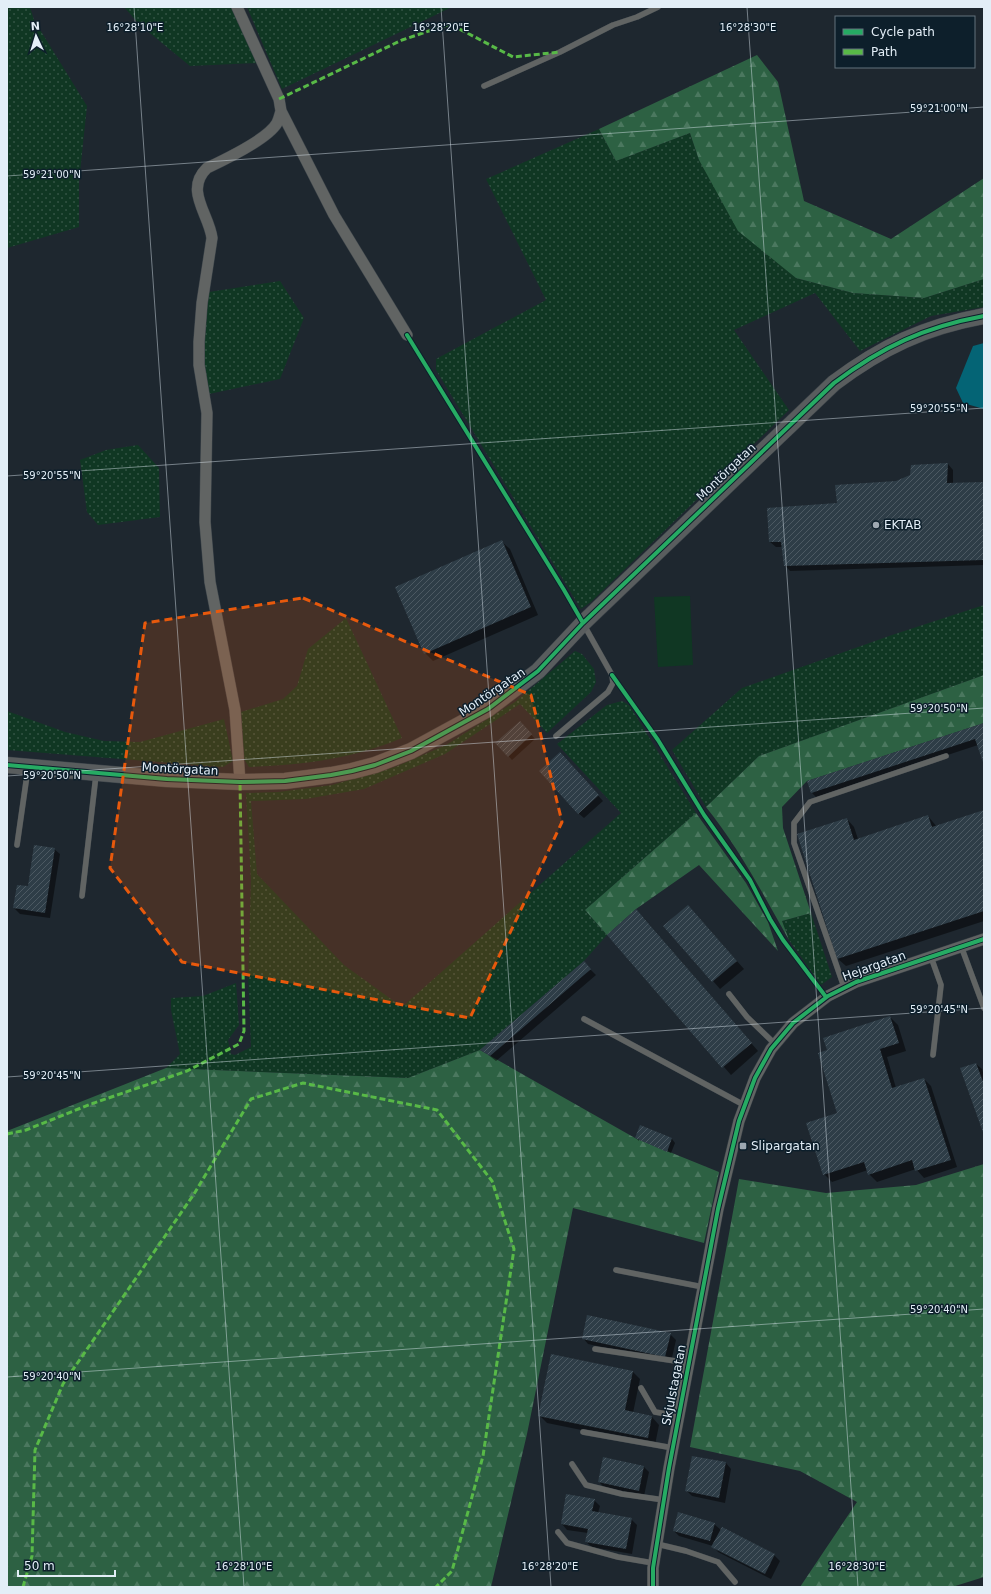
<svg xmlns="http://www.w3.org/2000/svg" width="991" height="1594" font-family="'DejaVu Sans',sans-serif">
	<style>
		.grass { fill: url(#grass-dots) }
		.forest { fill: url(#forest-firs) }
		.green { fill: #103723 }
		.water { fill: #046475 }
		.shadow { fill: #0007 }
		.building { fill: url(#building-hatch) }
		.lines { fill: none; stroke-linecap: round; stroke-linejoin: round }
		.lane-casing { stroke: #3b4349; stroke-width: 6 }
		.street-casing { stroke: #3b4349; stroke-width: 12 }
		.secondary-casing { stroke: #3b4349; stroke-width: 17 }
		.lane { stroke: #616463; stroke-width: 5.5 }
		.street { stroke: #616463; stroke-width: 11 }
		.secondary { stroke: #595d5e; stroke-width: 16 }
		.quiet { stroke: #58b947; stroke-width: 3; stroke-dasharray: 6 3; stroke-linecap: butt }
		.cycleway-casing { stroke: #0d1f2b; stroke-width: 6 }
		.cycleway { stroke: #26ab63; stroke-width: 4 }
		.marked { fill: #e8590c; fill-opacity: 0.2; stroke: #e8590c; stroke-width: 3; stroke-dasharray: 8 5; stroke-linejoin: round }
		.ticks { fill: none; stroke: #e3eef7; stroke-width: 1; stroke-opacity: 0.45 }
		.poi-dot { fill: #9ea8b1; stroke: #0d1f2b; stroke-width: 1.5 }
		.labels { text-anchor: middle; stroke-width: 3; stroke-linejoin: round; paint-order: stroke }
		.street-label { font-size: 12px; fill: #e3eef7; stroke: #0d1f2b }
		.poi-label { font-size: 12px; fill: #e3eef7; stroke: #0d1f2b; text-anchor: start }
		.ticks-label { font-size: 10px; text-anchor: middle; fill: #e3eef7; stroke: #0d1f2b; stroke-width: 3; stroke-linejoin: round; paint-order: stroke }
	</style>
	<defs>
		<pattern id="grass-dots" width="8" height="8" patternUnits="userSpaceOnUse"><rect width="8" height="8" fill="#103723"/><path d="M2 2h.1M6 6h.1" fill="none" stroke="#335444" stroke-width="1.8" stroke-linecap="round"/></pattern>
		<pattern id="forest-firs" width="22" height="20" patternUnits="userSpaceOnUse"><rect width="22" height="20" fill="#2d6143"/><path d="M5 1l3.5 6h-7zM16 11l3.5 6h-7z" fill="#4b785f"/></pattern>
		<pattern id="building-hatch" width="6" height="6" patternUnits="userSpaceOnUse"><rect width="6" height="6" fill="#2e3d47"/><path d="M-1 1l2-2M0 6l6-6M5 7l2-2" fill="none" stroke="#4c5962"/></pattern>
	</defs>
	<rect width="100%" height="100%" fill="#1e272f"/>
	<path class="grass" d="M7,7H30L34,20L87,106L79,182V227L7,248Z
		M124,7H231L257,63L190,66L140,25Z
		M247,7H452L282,89Z
		M599,129L616,161L690,133L699,160L796,278L853,293L924,298L984,279V307L931,316L860,351L815,293L734,330L789,410L591,602L581,609L436,370V359L546,300L486,179Z
		M280,281L304,318L280,379L209,394L204,364V311L209,292Z
		M138,445L159,468L160,517L98,525L87,512L80,460L106,450Z
		M984,605V675L759,756L706,807L672,750L742,688L892,635Z
		M346,618L402,738C353,759 302,765 249,767L244,759L241,712L283,699L297,686L308,649Z
		M575,651L582,654L594,669L596,682L591,692L547,733L520,704L445,754L364,789L306,799L251,801L257,874L344,965L402,1007L621,813L557,744L607,705L622,701L629,705L696,813L585,910L607,935L584,961L480,1050L408,1078L166,1068L180,1054L171,1010V998L203,996L236,983L239,1025L228,1040L231,1054L235,1055L251,1047L248,976L251,880L246,793L278,792L332,785L395,767L446,745L515,702Z
		M7,711L65,732L104,741L140,742L224,719L233,761L223,767L7,750Z
		M811,913L832,977L821,985L789,940L782,921Z"/>
	<path class="forest" d="M757,55L778,82L804,201L891,239L984,178V279L924,298L853,293L796,278L738,231L699,160L690,133L616,161L599,129Z
		M984,675V723L807,781L782,807L783,828L811,913L782,921L789,940C763,894 739,848 706,807L759,756Z
		M696,813L746,883L768,922L778,951L699,865L636,909L607,935L585,910Z
		M480,1050L635,1138L719,1172L704,1243L573,1208L527,1434L491,1587H7V1131L166,1068L408,1078Z
		M984,1164V1577L952,1587H800L857,1502L800,1471L690,1447L739,1179L826,1193L916,1185Z"/>
	<path class="green" d="M690,596L693,665L658,667L654,597Z"/>
	<path class="water" d="M984,343V409L963,403L956,388L973,346Z"/>
	<path class="shadow" d="M948,464L953,470V484L984,483V565L790,571L785,565L782,547H776L770,542L838,504Z
		M502,542L510,549L538,615L433,661L425,653Z
		M520,722L535,739L512,760L497,743Z
		M984,724V762L978,745L817,798L812,793Z
		M565,759L603,801L584,818L578,813Z
		M984,811V921L846,966L838,959L798,835L847,819L854,827L858,839L928,816L937,827Z
		M54,849L60,854L50,918L20,914L14,908Z
		M688,906L744,969L720,989L665,926Z
		M644,918L758,1051L731,1075L609,935Z
		M589,968L596,975L496,1061L482,1050Z
		M890,1017L898,1025L906,1051L887,1057L896,1088L924,1079L931,1086L957,1167L924,1178L916,1169L877,1182L869,1174L868,1170L832,1182L824,1174L838,1113L828,1051Z
		M976,1064L982,1069L984,1076V1133Z
		M641,1126L672,1139L675,1143L671,1153L639,1139V1141L636,1138Z
		M670,1334L676,1340L671,1362L588,1344L583,1338Z
		M633,1372L640,1379L633,1413L652,1417L659,1425L655,1445L547,1423L539,1415Z
		M693,1457L726,1463L731,1469L725,1503L692,1496L686,1490Z
		M644,1467L649,1472L644,1496L605,1488L599,1482Z
		M594,1500L600,1506L598,1513L631,1519L637,1525L632,1554L592,1547L586,1542L588,1533L567,1530L562,1524Z
		M714,1524L721,1530L774,1555L780,1561L771,1579L718,1552L713,1546L679,1536L674,1531Z"/>
	<path class="building" d="M948,463L947,483L984,482V560L784,566L781,542H769L767,508L837,503L835,485L896,481L910,475L911,465Z
		M502,540L531,607L424,654L395,587Z
		M520,721L532,734L508,757L495,743Z
		M984,723V765L975,739L811,793L807,781Z
		M560,752L599,795L578,814L539,771Z
		M984,810V911L837,959L797,834L847,818L854,840L928,815L932,827Z
		M34,845L55,848L45,913L13,908L17,885L28,886Z
		M688,905L737,961L712,982L663,926Z
		M636,909L752,1043L722,1068L607,935Z
		M584,961L591,969L490,1056L480,1050Z
		M890,1016L899,1043L880,1049L892,1088L924,1078L951,1160L915,1171L912,1160L868,1175L864,1162L823,1175L806,1123L837,1113L818,1053L827,1050L823,1038Z
		M976,1063L984,1084V1135L960,1068Z
		M640,1125L672,1138L667,1152L635,1138Z
		M587,1315L671,1333L665,1357L582,1339Z
		M551,1354L633,1371L625,1410L652,1416L648,1438L538,1416Z
		M692,1456L726,1462L719,1498L685,1491Z
		M603,1457L644,1466L639,1491L598,1482Z
		M566,1494L595,1499L592,1511L632,1518L626,1549L585,1542L588,1529L561,1524Z
		M678,1512L715,1523L710,1541L673,1531Z
		M722,1527L775,1554L765,1574L711,1547Z"/>
	<g class="lines">
		<defs>
			<path id="lane" d="M484,86L560,52L613,25L637,17L658,7
				M556,736L608,692L613,683L612,675L584,625
				M17,845L28,768
				M82,896L96,775
				M961,946L984,1008
				M931,957L941,985L933,1055
				M844,987L794,843V823L810,802L946,756
				M729,994L747,1017L775,1044
				M584,1019L744,1105
				M616,1270L703,1287
				M595,1349L689,1363
				M641,1388L655,1412L679,1416
				M583,1432L673,1448
				M572,1464L586,1485L622,1494L664,1500
				M558,1532L567,1543L618,1557L653,1563
				M657,1544L686,1551L718,1562L735,1582"/>
			<path id="street" d="M237,7L279,99L281,111L334,215L407,335
				M240,782L235,710L210,582L205,522L207,413L199,365V342L202,303L212,238C209,214 184,190 207,168C224,160 268,139 277,123C279,119 280,114 281,111
				M653,1587V1568L669,1468L718,1209L739,1121L755,1078L771,1049L793,1023L828,996L856,982L984,939"/>
			<path id="secondary" d="M7,765L167,779L240,782L285,781L331,775L352,771L375,765L411,751L488,709L538,671L583,623L834,383C882,347 924,327 984,316"/>
		</defs>
		<use href="#lane" class="lane-casing"/>
		<use href="#street" class="street-casing"/>
		<use href="#secondary" class="secondary-casing"/>
		<use href="#lane" class="lane"/>
		<use href="#street" class="street"/>
		<use href="#secondary" class="secondary"/>
		<path class="quiet" d="M279,99L402,40L450,24L513,57L560,52
			M7,1134L26,1130L91,1104L187,1071L239,1044L244,1031L240,782
			M23,1587L32,1556L35,1450L63,1384L194,1194L251,1099L303,1083L437,1110L492,1181L514,1249L483,1456L452,1571L436,1587"/>
		<defs>
			<path id="cycleway" d="M407,335L564,590L583,623
				M612,675L658,740L704,815L750,880L770,919L783,940L826,997
				M7,765L167,779L240,782L285,781L331,775L352,771L375,765L411,751L488,709L538,671L583,623L834,383C882,347 924,327 984,316
				M653,1587V1568L669,1468L718,1209L739,1121L755,1078L771,1049L793,1023L828,996L856,982L984,939"/>
		</defs>
		<use href="#cycleway" class="cycleway-casing"/>
		<use href="#cycleway" class="cycleway"/>
	</g>
	<path class="marked" d="M303,598L531,695L562,822L470,1018L182,962L110,868L145,623Z"/>
	<path class="ticks" d="M134,7L244,1587M441,7L551,1587M747,7L858,1587M7,176L984,107M7,476L984,408M7,776L984,708M7,1077L984,1008M7,1377L984,1309"/>
	<g class="poi-dot">
		<circle cx="876" cy="525" r="4"/>
		<rect x="739" y="1142" width="8" height="8" rx="2"/>
	</g>
	<g class="labels">
		<g class="street-label">
			<text transform="translate(726 472) rotate(-44)" y="4">Montörgatan</text>
			<text transform="translate(492 692) rotate(-34)" y="4">Montörgatan</text>
			<text transform="translate(180 769) rotate(3)" y="4">Montörgatan</text>
			<text transform="translate(874 966) rotate(-20)" y="4">Hejargatan</text>
			<text transform="translate(674 1385) rotate(-79)" y="4">Skjulstagatan</text>
		</g>
		<g class="poi-label">
			<text x="884" y="529">EKTAB</text>
			<text x="751" y="1150">Slipargatan</text>
		</g>
	</g>
	<g class="ticks-label">
		<text x="135" y="31">16°28'10"E</text>
		<text x="441" y="31">16°28'20"E</text>
		<text x="748" y="31">16°28'30"E</text>
		<text x="939" y="112">59°21'00"N</text>
		<text x="52" y="178">59°21'00"N</text>
		<text x="939" y="412">59°20'55"N</text>
		<text x="52" y="479">59°20'55"N</text>
		<text x="939" y="712">59°20'50"N</text>
		<text x="52" y="779">59°20'50"N</text>
		<text x="939" y="1013">59°20'45"N</text>
		<text x="52" y="1079">59°20'45"N</text>
		<text x="939" y="1313">59°20'40"N</text>
		<text x="52" y="1380">59°20'40"N</text>
		<text x="244" y="1570">16°28'10"E</text>
		<text x="550" y="1570">16°28'20"E</text>
		<text x="857" y="1570">16°28'30"E</text>
	</g>
	<rect width="991" height="1594" fill="none" stroke="#e3eef7" stroke-width="16"/>
	<rect x="835" y="16" width="140" height="52" fill="#0d1f2b" stroke="#63727d"/>
	<rect x="843" y="29" width="20" height="6" fill="#26ab63" stroke="#63727d"/>
	<text x="871" y="36" font-size="12" fill="#e3eef7">Cycle path</text>
	<rect x="843" y="49" width="20" height="6" fill="#58b947" stroke="#63727d"/>
	<text x="871" y="56" font-size="12" fill="#e3eef7">Path</text>
	<g transform="translate(36 36) rotate(356)" stroke="#0d1f2b" stroke-width="3" paint-order="stroke">
	<path d="M0-3L7 15L0 10L-7 15Z" fill="#e3eef7"/>
	<text y="-6" font-size="11" font-weight="bold" text-anchor="middle" fill="#e3eef7">N</text>
	</g>
	<path d="M18 1570v6h97v-6" fill="none" stroke="#e3eef7" stroke-width="2"/>
	<text x="24" y="1570" font-size="12" fill="#e3eef7" stroke="#0d1f2b" stroke-width="3" paint-order="stroke">50 m</text>
</svg>
